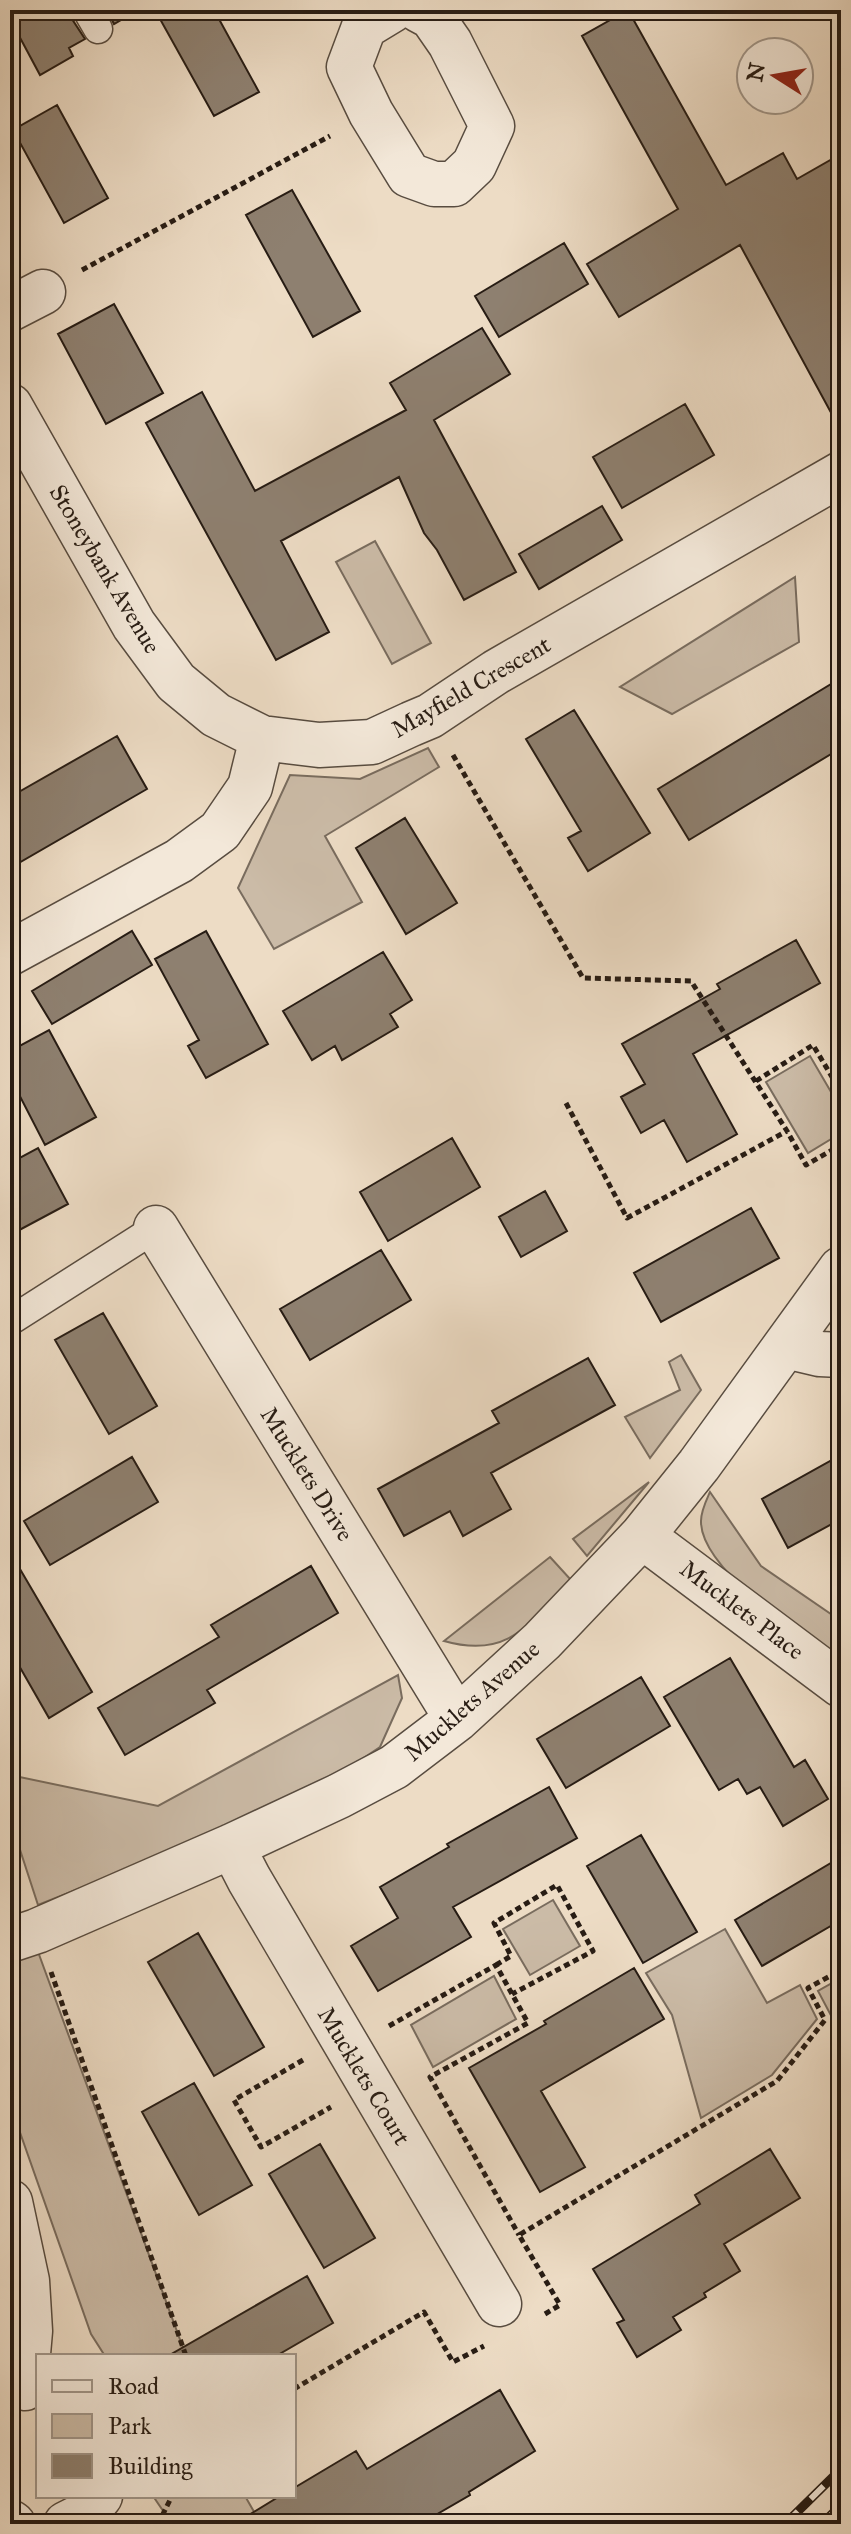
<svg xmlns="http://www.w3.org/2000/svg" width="851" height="2534" font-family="'IM FELL Great Primer',serif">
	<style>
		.green { fill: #cbbba7; stroke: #796c5e; stroke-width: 2 }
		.building { fill: #8e8070; stroke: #271c14; stroke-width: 2 }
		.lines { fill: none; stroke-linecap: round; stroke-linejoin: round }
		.service-casing { stroke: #584c40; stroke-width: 31 }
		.minor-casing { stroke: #584c40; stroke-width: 47 }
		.tertiary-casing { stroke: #584c40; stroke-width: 47 }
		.path { stroke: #271c14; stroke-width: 5; stroke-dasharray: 6 4; stroke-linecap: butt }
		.service { stroke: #f3e8d9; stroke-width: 28 }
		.minor { stroke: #f3e8d9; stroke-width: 44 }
		.tertiary { stroke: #f3e8d9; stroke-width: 44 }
		.rail-casing { stroke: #271c14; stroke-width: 9 }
		.rail { stroke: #f3e8d9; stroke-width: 6; stroke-dasharray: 18; stroke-linecap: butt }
		.labels { text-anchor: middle; stroke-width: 8; stroke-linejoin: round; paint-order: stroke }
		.street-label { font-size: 24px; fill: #271c14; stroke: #f3e8d9 }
	</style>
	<rect width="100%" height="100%" fill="#eddcc5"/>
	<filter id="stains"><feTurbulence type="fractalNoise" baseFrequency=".0025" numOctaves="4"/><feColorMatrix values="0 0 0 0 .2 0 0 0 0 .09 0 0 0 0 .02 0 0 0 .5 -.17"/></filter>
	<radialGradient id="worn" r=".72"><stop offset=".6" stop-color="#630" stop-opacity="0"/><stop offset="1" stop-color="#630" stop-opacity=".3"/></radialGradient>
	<path class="green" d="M375,541L431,643L392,664L336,562Z
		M795,577L799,642L672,714L620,687Z
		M428,748L439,767L325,836L362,902L274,949L238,888L290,775L360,779Z
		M810,1056L841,1109V1133L808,1153L766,1082Z
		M681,1355L701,1390L650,1458L625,1417L680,1390L669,1362Z
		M649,1482L587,1556L573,1539Z
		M710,1492L761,1566L841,1621V1664C805,1639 700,1569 701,1521C701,1511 706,1501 710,1492Z
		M550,1557L571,1580C530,1622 510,1660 444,1641Z
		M398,1675L402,1698L380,1747L341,1773L207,1838L38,1905L10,1819V1775L158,1806Z
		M553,1900L580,1946L530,1975L503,1929Z
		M725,1929L767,2003L800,1985L817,2019L772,2075L701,2118L672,2015L646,1973Z
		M37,1949L186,2356H105L91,2334L10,2104V1962Z
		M494,1976L516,2019L433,2067L411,2025Z
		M841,1978V2019L835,2023L818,1991Z
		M153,2496H245L261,2524H172Z"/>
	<path class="building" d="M10,10H70L72,19L85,39L69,48L73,56L40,75L10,19Z
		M107,10H138L114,24Z
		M155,10H214L259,92L214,116Z
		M628,10L726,185L783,153L797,179L841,154V431L740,245L619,317L587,264L678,209L582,36Z
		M57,105L108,198L64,223L13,130Z
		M292,190L360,311L313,337L246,215Z
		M564,243L588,284L499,337L475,296Z
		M114,304L163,393L106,424L58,334Z
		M482,328L510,374L434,420L516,572L464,600L437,550L424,533L399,477L281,541L329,632L276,660L146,423L202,392L255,491L406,410L390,383Z
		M685,404L714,455L622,508L593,457Z
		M602,506L622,540L539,589L519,554Z
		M841,678V748L689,840L658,789Z
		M574,710L650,833L588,871L568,838L581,831L526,739Z
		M117,736L147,789L10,868V797Z
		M405,818L457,903L406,934L356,848Z
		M132,931L152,965L52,1024L32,991Z
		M206,931L268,1044L206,1078L188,1046L199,1040L155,959Z
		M796,940L820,983L693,1054L737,1134L687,1162L664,1120L641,1133L621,1097L645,1084L622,1044L720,989L717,984Z
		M383,952L412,1000L390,1014L398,1027L342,1060L335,1046L312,1060L283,1011Z
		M49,1030L96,1117L45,1145L10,1077V1051Z
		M452,1138L480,1187L388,1241L360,1192Z
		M38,1148L68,1204L10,1235V1163Z
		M545,1191L567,1231L521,1257L499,1217Z
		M751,1208L779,1258L661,1322L634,1273Z
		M381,1250L411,1300L310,1360L280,1309Z
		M103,1313L157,1406L109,1434L55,1340Z
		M588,1358L615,1405L491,1473L511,1509L463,1536L450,1511L404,1536L378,1489L499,1423L492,1411Z
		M841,1455V1519L788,1548L762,1499Z
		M132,1457L158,1502L50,1565L24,1521Z
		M10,1552L92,1692L49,1718L10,1650Z
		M311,1566L338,1613L207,1690L215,1703L125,1755L98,1708L219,1637L211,1625Z
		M730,1658L794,1767L805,1760L828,1799L783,1826L760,1787L747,1794L738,1779L719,1790L664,1697Z
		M641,1677L670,1726L566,1788L537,1739Z
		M549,1787L577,1838L453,1907L471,1937L378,1991L351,1946L398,1918L380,1887L449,1847L447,1844Z
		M641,1835L697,1932L643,1963L587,1866Z
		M841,1857V1920L762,1966L735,1920Z
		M198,1933L264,2047L214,2076L148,1962Z
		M634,1968L664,2019L541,2091L585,2167L540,2192L469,2068L546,2024L544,2021Z
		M194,2083L252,2185L199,2215L142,2112Z
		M320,2144L375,2238L324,2268L269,2174Z
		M770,2149L800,2198L724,2244L740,2271L704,2293L706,2297L673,2317L681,2330L637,2357L617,2323L624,2320L593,2269L700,2204L695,2195Z
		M307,2276L333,2323L276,2356H168Z
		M500,2390L535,2451L469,2492L470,2495L420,2524H234L280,2496H294V2488L356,2451L367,2469Z"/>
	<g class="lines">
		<defs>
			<path id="service" d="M87,10L98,29
				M10,1321L156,1228"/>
			<path id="minor" d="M392,10L364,27L349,67L371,113L409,175L434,184H454L474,165L492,126L450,43L432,17L419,10
				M10,309L43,292
				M10,406L134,625L176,682L216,715L262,738
				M10,953L179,861L220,831L250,787L262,738L319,745L372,742L411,724L430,716L496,672L841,474
				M156,1228L457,1719
				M786,1346L820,1354L841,1355
				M642,1536L841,1685
				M232,1846L249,1879L499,2304
				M10,1940L37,1931L232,1846L339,1796L394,1767L457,1719L542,1641L642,1536L699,1465L841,1269"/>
			<path id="tertiary" d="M10,2202L27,2281L30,2331L25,2388
				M10,2522L13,2524
				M66,2524L84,2515L100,2496"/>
		</defs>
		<use href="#service" class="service-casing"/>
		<use href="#minor" class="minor-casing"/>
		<use href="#tertiary" class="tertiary-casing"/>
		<path class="path" d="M487,17L496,10
			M82,270L330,136
			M453,755L583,978L691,981L787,1131L806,1165L841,1145
			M756,1081L813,1045L841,1092
			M566,1103L627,1218L787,1131
			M835,1607L841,1603
			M496,1965L511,1956L494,1923L557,1885L593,1951L512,1994
			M51,1972L186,2356
			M389,2026L496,1965L528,2023L430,2077L519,2235
			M303,2060L234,2100L261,2147L331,2107
			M545,2314L560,2305L519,2235L777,2081L825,2020L808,1988L841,1970
			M294,2389L424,2312L453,2362L484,2346
			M158,2524L172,2496"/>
		<use href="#service" class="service"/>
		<use href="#minor" class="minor"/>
		<use href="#tertiary" class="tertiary"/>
		<defs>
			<path id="rail" d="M785,2524L841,2469
				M822,2524L841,2505"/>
		</defs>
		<use href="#rail" class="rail-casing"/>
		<use href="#rail" class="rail"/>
	</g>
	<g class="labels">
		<g class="street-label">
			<text transform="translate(105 569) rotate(59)" y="8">Stoneybank Avenue</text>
			<text transform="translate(471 687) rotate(-30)" y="8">Mayfield Crescent</text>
			<text transform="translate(307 1474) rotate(58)" y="8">Mucklets Drive</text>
			<text transform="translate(742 1610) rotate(37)" y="8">Mucklets Place</text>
			<text transform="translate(472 1701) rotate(-41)" y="8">Mucklets Avenue</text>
			<text transform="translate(364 2076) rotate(59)" y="8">Mucklets Court</text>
		</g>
	</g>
	<rect width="851" height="2534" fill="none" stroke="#eddcc5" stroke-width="40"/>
	<rect x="12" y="12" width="827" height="2510" fill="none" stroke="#271c14" stroke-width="4"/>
	<rect x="20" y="20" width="811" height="2494" fill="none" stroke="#271c14" stroke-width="2"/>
	<rect x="36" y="2354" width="260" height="144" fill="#f3e8d9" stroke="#a1968a" stroke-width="2"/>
	<rect x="52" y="2380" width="40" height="12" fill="#f3e8d9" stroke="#a1968a" stroke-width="2"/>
	<text x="108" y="2394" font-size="24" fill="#271c14">Road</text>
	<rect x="52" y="2414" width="40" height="24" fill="#cbbba7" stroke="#a1968a" stroke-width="2"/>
	<text x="108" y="2434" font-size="24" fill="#271c14">Park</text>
	<rect x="52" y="2454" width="40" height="24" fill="#8e8070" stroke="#a1968a" stroke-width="2"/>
	<text x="108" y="2474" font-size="24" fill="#271c14">Building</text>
	<g transform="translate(775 76) rotate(281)"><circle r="38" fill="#f3e8d9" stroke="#a1968a" stroke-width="2"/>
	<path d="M0-6L14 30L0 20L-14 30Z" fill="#8f2418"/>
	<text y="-12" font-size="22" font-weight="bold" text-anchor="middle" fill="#271c14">N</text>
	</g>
	<rect width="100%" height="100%" filter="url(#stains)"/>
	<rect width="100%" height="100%" fill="url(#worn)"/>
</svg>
